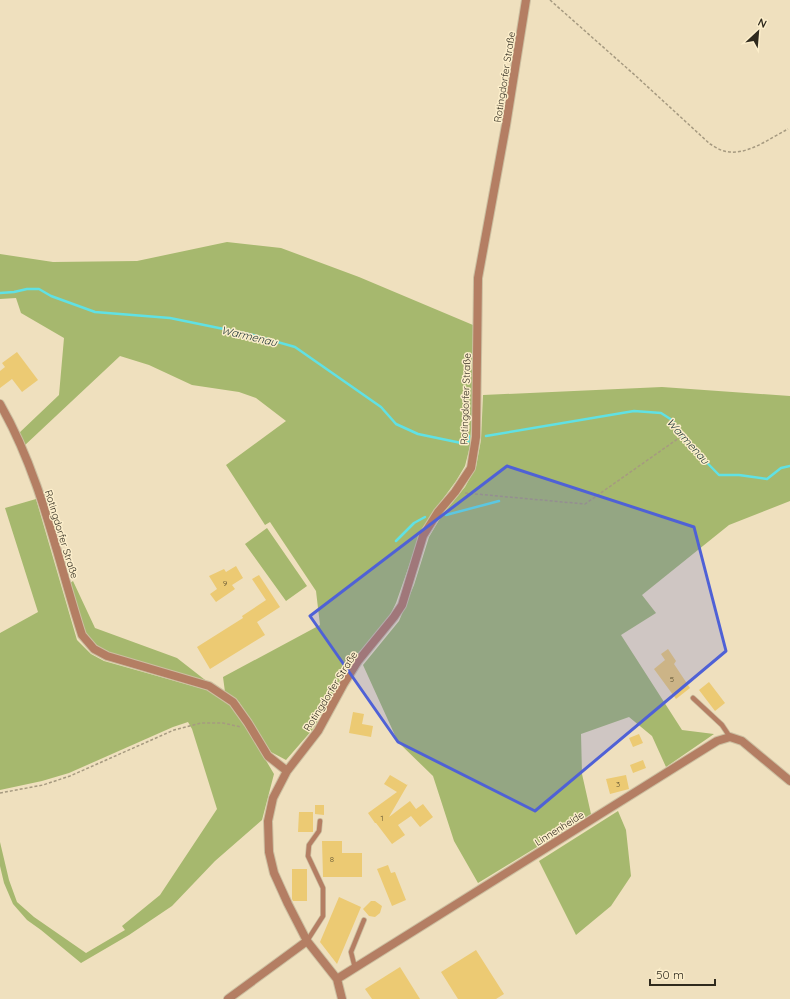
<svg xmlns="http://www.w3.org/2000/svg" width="790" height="999" font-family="Quicksand,sans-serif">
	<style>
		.green { fill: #a6b86e }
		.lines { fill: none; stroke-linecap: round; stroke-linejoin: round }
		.stream { stroke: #60e1e4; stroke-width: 2.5 }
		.building { fill: #ecca73 }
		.lane-casing { stroke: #ccbfa1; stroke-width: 6 }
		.street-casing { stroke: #ccbfa1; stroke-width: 10 }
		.path { stroke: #a69a80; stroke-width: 1.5; stroke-dasharray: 3 2; stroke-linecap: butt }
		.lane { stroke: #b47e63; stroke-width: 4.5 }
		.street { stroke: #b47e63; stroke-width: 8 }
		.marked { fill: #4f61d6; fill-opacity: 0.2; stroke: #4f61d6; stroke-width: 3; stroke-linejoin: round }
		.labels { text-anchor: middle; stroke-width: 3; stroke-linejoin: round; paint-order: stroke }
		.number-label { font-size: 8px; fill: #5e5232 }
		.street-label { font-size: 10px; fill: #2f2a1d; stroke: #fceecb }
		.water-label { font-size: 11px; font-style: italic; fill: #1f3636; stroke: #fceecb }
	</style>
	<rect width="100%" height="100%" fill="#efe0be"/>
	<path class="green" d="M227,242L281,248L359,277L473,325L474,381L470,446L465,466L456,481L434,511L420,534L396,603L390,615L354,659L339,682L313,729L286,760L271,752L239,702L225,692L223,677L320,625L316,591L270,522L265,525L226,465L286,421L256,398L239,392L192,385L149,365L120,356L24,446L18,434L59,395L64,338L21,313L16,298L0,299V254L53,262L137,261Z
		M662,387L790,396V501L729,525L642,595L656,613L621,635L682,730L714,734L666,767L652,736L629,717L581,734L582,774L591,814L478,883L454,841L433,776L398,742L363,665L399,621L414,585L429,537L442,515L465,487L476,467L481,440L483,395Z
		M36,499L77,640L91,654L104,661L207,690L232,706L245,725L274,774L262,820L215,861L172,906L129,935L81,963L41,930L27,920L13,904L4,883L0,866V842L9,880L17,902L34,917L86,953L125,930L122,926L160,895L217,809L192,729L188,722L173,727L69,773L42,781L0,790V633L38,612L5,508Z
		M267,528L307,586L286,601L245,544Z
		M73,581L95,628L177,658L209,683L108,653L97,647L85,633L70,583Z
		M618,811L626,830L631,876L611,906L576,935L539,861Z"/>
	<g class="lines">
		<path class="stream" d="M0,293L14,292L27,289H39L51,296L95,312L170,318L253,335L295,347L381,407L396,424L418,434L466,444L468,443L469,436
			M486,436L634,411L661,413L672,420L683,438L719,475H739L767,479L781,468L790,466
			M446,515L499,501
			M396,541L414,523L425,517"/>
	</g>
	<path class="building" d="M17,352L38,380L22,392L12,379L0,388V371L5,367L2,363Z
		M236,566L243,578L232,585L235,589L216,602L210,594L217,589L209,576L224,569L226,572Z
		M259,575L280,607L257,622L265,635L210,669L197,647L243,618L242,616L266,600L252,579Z
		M668,649L676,661L674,664L690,688L676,699L654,669L665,660L661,654Z
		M709,682L725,703L715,711L699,690Z
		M353,712L364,714L362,724L373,726L371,737L349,733Z
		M639,734L643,743L633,747L629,738Z
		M643,760L646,768L633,773L630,765Z
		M390,775L407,785L408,784L389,817L410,801L416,809L423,804L433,817L420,827L411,816L398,825L405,835L392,844L376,823H375L368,813L397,792L384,784Z
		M626,775L629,789L610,794L606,779Z
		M315,805H324V815L315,814Z
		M299,812H313V832H298Z
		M322,841H342V853H362V877H323Z
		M388,865L391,873L395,872L406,900L392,906L377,869Z
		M292,869H307V901H293L292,899Z
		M339,897L361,907L337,964L320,942Z
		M371,901H375L382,906L380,913L375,917L369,916L363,909Z
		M476,950L504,994L496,999H458L441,972Z
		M400,967L420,999H372L365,989Z"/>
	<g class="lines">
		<defs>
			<path id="lane" d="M693,698L722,725L730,737
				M307,941L323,916V888L308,856L309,845L319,831L320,821
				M355,968L351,952L364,920"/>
			<path id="street" d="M0,404C41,475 57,558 82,635L94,649L107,656L209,686L233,702L248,723L268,756L287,771
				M337,979L717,741L730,737L742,741L790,781
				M228,999L307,941
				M342,999L337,979L307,941L288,904L274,873L269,852L268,821L273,798L287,771L318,731L343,685L358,661L394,617L402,605L423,536L438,512L455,492L471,468L476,437L478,278L506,125L526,0"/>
		</defs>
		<use href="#lane" class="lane-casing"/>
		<use href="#street" class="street-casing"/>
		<path class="path" d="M550,0L637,77L710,144C714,146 719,150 724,151C746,157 770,138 788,129
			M465,493L585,504L686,433
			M0,793L43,785L70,776L174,730L201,723H223L241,727"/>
		<use href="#lane" class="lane"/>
		<use href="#street" class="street"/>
	</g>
	<path class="marked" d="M507,466L694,527L726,651L535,811L398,742L310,616Z"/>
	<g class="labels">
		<g class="number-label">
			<text x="225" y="586">9</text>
			<text x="672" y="682">5</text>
			<text x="618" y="787">3</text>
			<text x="382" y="821">1</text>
			<text x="332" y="862">8</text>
		</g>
		<g class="street-label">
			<text transform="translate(504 77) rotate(-81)" y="4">Rotingdorfer Straße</text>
			<text transform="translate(465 399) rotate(-88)" y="4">Rotingdorfer Straße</text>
			<text transform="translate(62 534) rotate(73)" y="4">Rotingdorfer Straße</text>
			<text transform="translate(330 691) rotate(-58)" y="4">Rotingdorfer Straße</text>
			<text transform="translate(559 828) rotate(-32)" y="4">Linnenheide</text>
		</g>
		<g class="water-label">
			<text transform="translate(249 336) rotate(13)" y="4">Warmenau</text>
			<text transform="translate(688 441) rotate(48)" y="4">Warmenau</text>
		</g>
	</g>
	<g transform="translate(758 32) rotate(26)" stroke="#fceecb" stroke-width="3" paint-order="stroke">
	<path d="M0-3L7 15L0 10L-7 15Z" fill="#2f2a1d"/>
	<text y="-6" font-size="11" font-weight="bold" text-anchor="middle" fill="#2f2a1d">N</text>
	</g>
	<path d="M650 979v6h65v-6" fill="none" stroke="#2f2a1d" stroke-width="2"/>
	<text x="656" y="979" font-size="12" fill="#2f2a1d" stroke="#fceecb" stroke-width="3" paint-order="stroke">50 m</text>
</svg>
